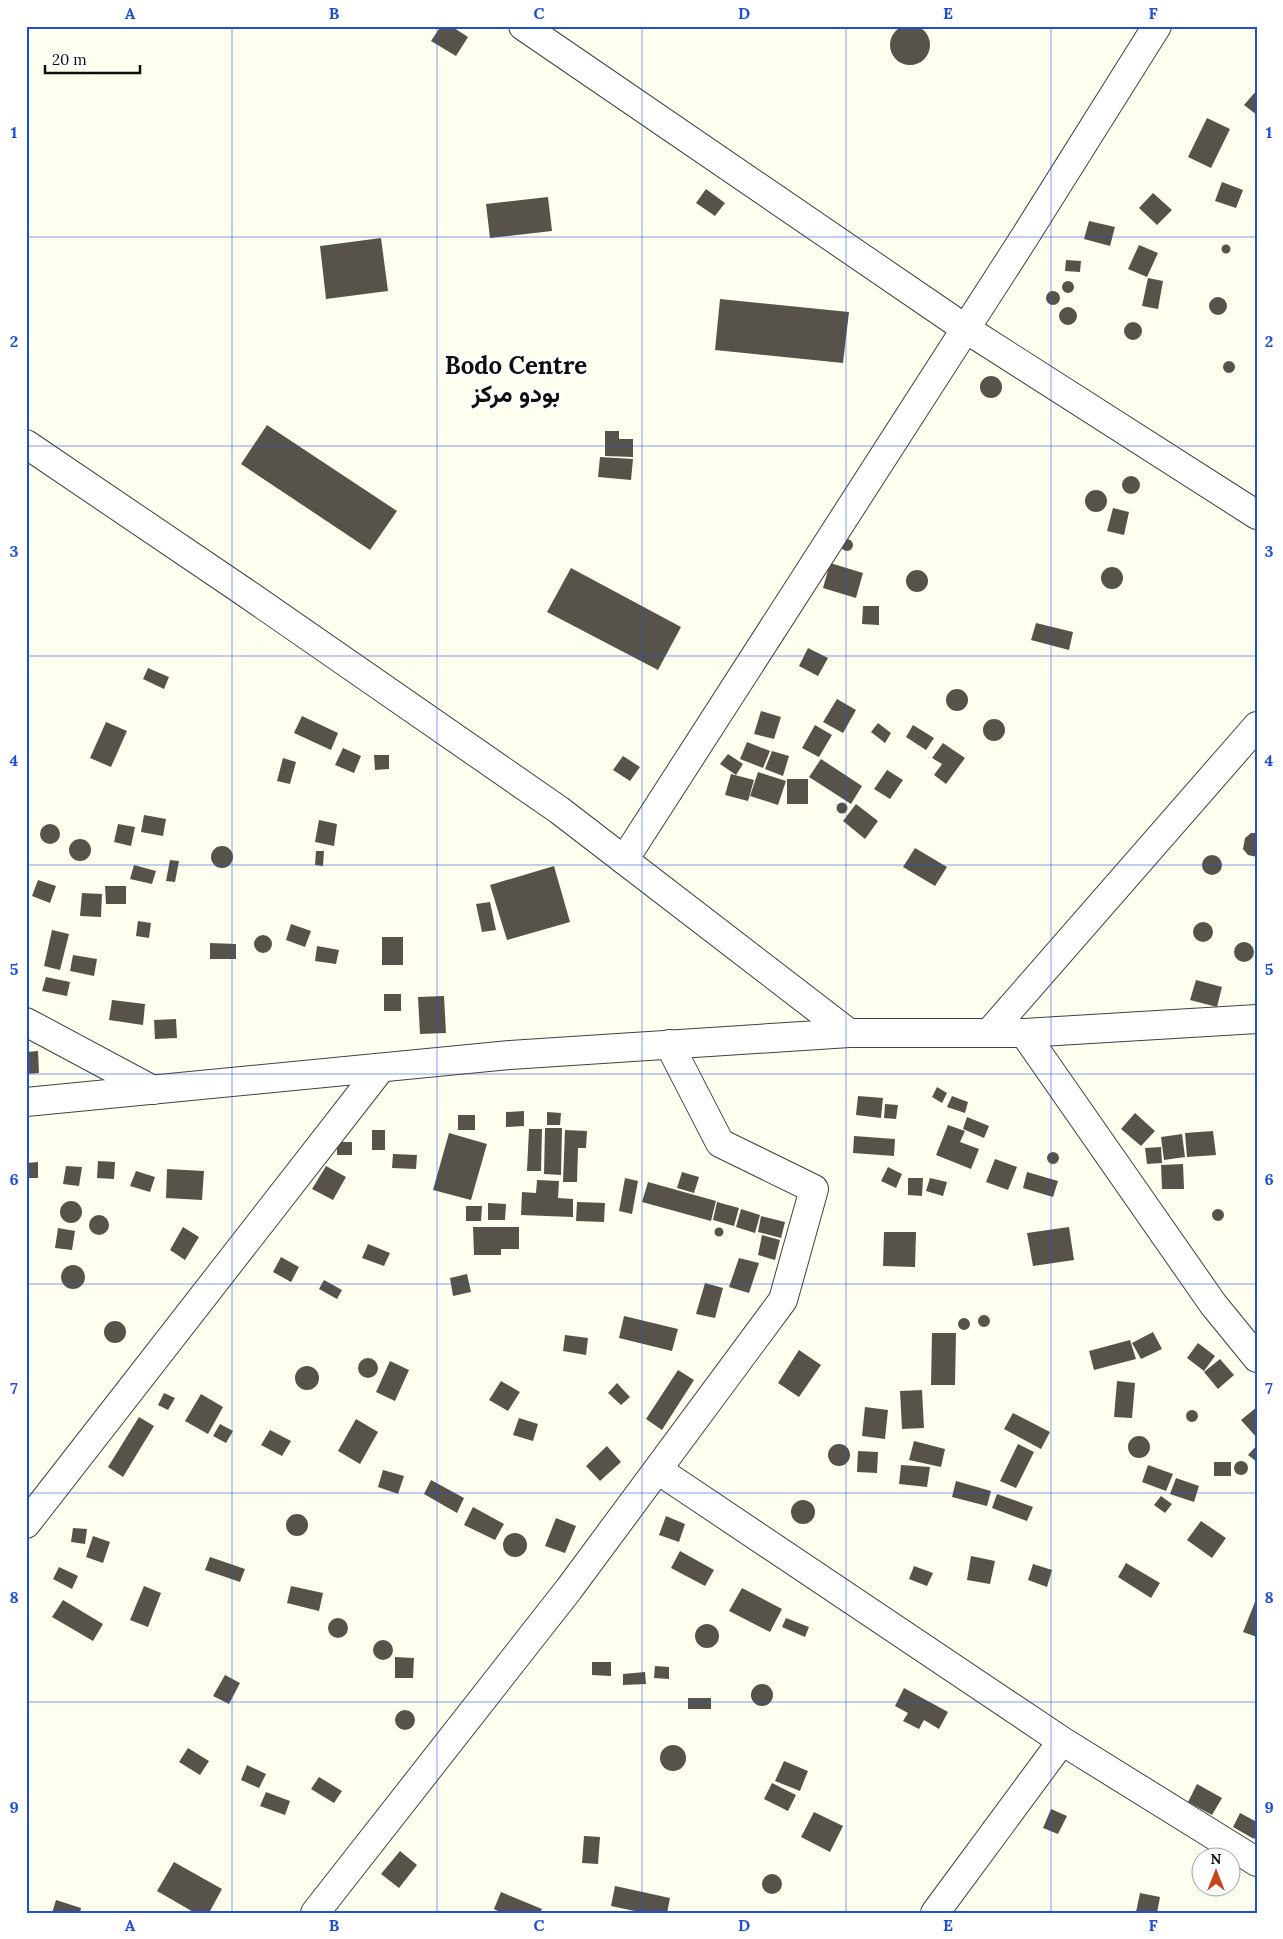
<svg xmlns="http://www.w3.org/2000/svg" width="1283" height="1939" font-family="Lora,Vazirmatn,serif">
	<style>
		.building { fill: #58534a }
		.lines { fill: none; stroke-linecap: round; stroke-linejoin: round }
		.minor-casing { stroke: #414141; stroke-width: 30 }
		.tertiary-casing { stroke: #414141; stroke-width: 30 }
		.minor { stroke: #fff; stroke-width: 28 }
		.tertiary { stroke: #fff; stroke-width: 28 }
		.grid { fill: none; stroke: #1d4ed8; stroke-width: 1; stroke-opacity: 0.55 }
		.labels { text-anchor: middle; stroke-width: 5; stroke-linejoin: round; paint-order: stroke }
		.town-label { font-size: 24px; font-weight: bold; fill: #0e0e0e; stroke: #fff }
		.neatline { fill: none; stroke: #1d4ed8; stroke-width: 2 }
		.grid-label { font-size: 16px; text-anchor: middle; font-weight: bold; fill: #1d4ed8 }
	</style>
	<rect width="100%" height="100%" fill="#feffef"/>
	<path class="building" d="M890 45a20 20 0 1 1 40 0a20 20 0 1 1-40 0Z
		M441,26H451L468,37L456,56L431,41Z
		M1257,90V115L1244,105Z
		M1207,118L1230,129L1211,168L1188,157Z
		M1222,182L1243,190L1236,208L1215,201Z
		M706,189L725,203L715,216L696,203Z
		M1153,193L1172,210L1157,225L1139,208Z
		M548,197L552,231L490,238L486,204Z
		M1089,221L1115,227L1110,246L1084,239Z
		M381,238L388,291L326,299L320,246Z
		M1221.5 249a4.5 4.5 0 1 1 9 0a4.5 4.5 0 1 1-9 0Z
		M1139,245L1158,253L1147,277L1128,269Z
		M1066,260L1081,261L1080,272L1065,271Z
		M1148,278L1163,281L1158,309L1142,306Z
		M1062 287a6 6 0 1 1 12 0a6 6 0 1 1-12 0Z
		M1046 298a7 7 0 1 1 14 0a7 7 0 1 1-14 0Z
		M1209 306a9 9 0 1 1 18 0a9 9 0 1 1-18 0Z
		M720,299L849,312L843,363L715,350Z
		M1059 316a9 9 0 1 1 18 0a9 9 0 1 1-18 0Z
		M1124 331a9 9 0 1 1 18 0a9 9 0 1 1-18 0Z
		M1223 367a6 6 0 1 1 12 0a6 6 0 1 1-12 0Z
		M980 387a11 11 0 1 1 22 0a11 11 0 1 1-22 0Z
		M267,425L397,511L370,550L241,464Z
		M605,431H619V439H633V457L605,456Z
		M600,457L633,459L631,480L598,477Z
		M1122 485a9 9 0 1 1 18 0a9 9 0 1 1-18 0Z
		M1085 501a11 11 0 1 1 22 0a11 11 0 1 1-22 0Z
		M1113,508L1129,512L1124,535L1107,531Z
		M841 545a6 6 0 1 1 12 0a6 6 0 1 1-12 0Z
		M830,563L863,573L856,598L823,588Z
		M1101 578a11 11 0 1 1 22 0a11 11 0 1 1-22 0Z
		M571,568L681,627L658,670L547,612Z
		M906 581a11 11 0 1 1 22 0a11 11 0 1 1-22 0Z
		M863,606H879V625L862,624Z
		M1036,623L1073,632L1069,650L1031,640Z
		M808,648L828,658L818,676L799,666Z
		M148,668L169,677L164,689L143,679Z
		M946 700a11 11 0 1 1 22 0a11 11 0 1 1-22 0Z
		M837,699L856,710L843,733L823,722Z
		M761,711L781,717L774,739L754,734Z
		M302,716L338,733L331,750L294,733Z
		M983 730a11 11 0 1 1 22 0a11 11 0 1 1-22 0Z
		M106,722L127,731L111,767L90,758Z
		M878,723L891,733L885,743L871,732Z
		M815,725L832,735L819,757L802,748Z
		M913,725L934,738L926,750L906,737Z
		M747,742L770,751L763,768L740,759Z
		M943,743L965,758L946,784L934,775L942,764L932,758Z
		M343,748L361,756L354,773L335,765Z
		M772,751L789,756L783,776L765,769Z
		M728,754L743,764L736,775L720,764Z
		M374,755H389V769L375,770Z
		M623,756L640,767L630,781L613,770Z
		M283,758L296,762L290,784L277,781Z
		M821,759L862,786L851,804L809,777Z
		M887,770L903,780L890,799L874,789Z
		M758,772L786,781L778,805L750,796Z
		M731,774L754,780L748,801L725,795Z
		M787,779H808V804H787Z
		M836.5 808a5.5 5.5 0 1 1 11 0a5.5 5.5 0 1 1-11 0Z
		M856,804L878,821L865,839L843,821Z
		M144,815L166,819L163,836L141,832Z
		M319,820L337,824L334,846L315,842Z
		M118,824L135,827L131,846L114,842Z
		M40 834a10 10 0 1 1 20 0a10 10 0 1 1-20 0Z
		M1251,833H1257V857L1248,855L1243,849L1245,838Z
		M69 850a11 11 0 1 1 22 0a11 11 0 1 1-22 0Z
		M211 857a11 11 0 1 1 22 0a11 11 0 1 1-22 0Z
		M915,848L947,867L935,886L903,867Z
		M316,851H324L323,866L315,865Z
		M1202 865a10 10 0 1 1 20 0a10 10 0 1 1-20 0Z
		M170,860L179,861L175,882L166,881Z
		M134,865L156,871L152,884L130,879Z
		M554,866L570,922L507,940L490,885Z
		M38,880L56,886L50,903L32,896Z
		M105,886H126V904H106Z
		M82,893L102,894L101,917L80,916Z
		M490,902L496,930L482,932L476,904Z
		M138,921L151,923L149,938L136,936Z
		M1193 932a10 10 0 1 1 20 0a10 10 0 1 1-20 0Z
		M291,924L311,931L305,947L286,940Z
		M52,930L69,934L60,970L44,966Z
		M254 944a9 9 0 1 1 18 0a9 9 0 1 1-18 0Z
		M382,937H403V965H382Z
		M1234 952a10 10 0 1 1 20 0a10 10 0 1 1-20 0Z
		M210,943L236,944V959H210Z
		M317,946L339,950L336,964L315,961Z
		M73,955L97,959L94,976L70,971Z
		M46,977L70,982L67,996L42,991Z
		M1196,980L1222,987L1217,1007L1190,1000Z
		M384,994H401V1011H384Z
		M444,996L446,1033L420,1034L418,997Z
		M112,1000L145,1004L143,1025L109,1020Z
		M176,1019L177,1038L155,1039L154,1020Z
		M38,1051L39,1073L26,1074V1052Z
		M937,1087L947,1093L942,1103L932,1097Z
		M858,1096L883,1098L881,1118L856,1115Z
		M952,1096L968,1102L965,1113L947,1107Z
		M885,1104L898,1105L896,1119L884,1118Z
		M524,1111V1126L506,1127V1112Z
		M547,1112L561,1113L560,1125H547Z
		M1135,1113L1155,1131L1141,1146L1121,1129Z
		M458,1115H475V1130H458Z
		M967,1117L989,1126L984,1138L963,1129Z
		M948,1125L965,1131L960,1142L979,1149L971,1169L936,1155Z
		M545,1128H562L561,1175L544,1174Z
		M529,1129H542L541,1171H527Z
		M372,1130H385V1150H372Z
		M565,1130L587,1131L586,1148H578L577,1182H563Z
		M1213,1131L1216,1155L1187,1157L1185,1133Z
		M449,1133L487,1144L471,1200L433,1190Z
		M1182,1134L1185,1157L1164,1160L1161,1137Z
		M854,1136L895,1139L894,1156L853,1153Z
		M337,1142H352V1155H337Z
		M1161,1147L1162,1163L1147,1164L1145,1148Z
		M1047 1158a6 6 0 1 1 12 0a6 6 0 1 1-12 0Z
		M393,1154L417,1155L416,1169L392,1168Z
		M995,1159L1017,1167L1008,1190L986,1182Z
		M98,1161L115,1162L114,1179L97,1178Z
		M38,1162V1178H26V1163Z
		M1183,1164L1184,1189H1162L1161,1165Z
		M66,1166L82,1167L79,1186L63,1184Z
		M326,1166L346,1177L333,1200L312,1189Z
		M888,1167L902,1174L896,1188L881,1181Z
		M167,1169L204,1171L202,1200L166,1198Z
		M136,1171L155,1177L150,1192L130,1186Z
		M682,1172L699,1177L694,1193L677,1188Z
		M1027,1172L1058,1181L1053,1197L1023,1188Z
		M625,1178L638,1181L632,1214L619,1211Z
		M908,1178H923L922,1196L908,1195Z
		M930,1178L947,1182L943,1196L926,1191Z
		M537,1180L559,1181L558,1198L573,1199V1217L521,1215L522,1192L536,1193Z
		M648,1182L716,1201L711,1221L642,1202Z
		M60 1212a11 11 0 1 1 22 0a11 11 0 1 1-22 0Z
		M577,1202L605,1203L604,1222L576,1221Z
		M717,1202L739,1208L734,1226L713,1220Z
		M488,1203L506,1204L505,1220H488Z
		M466,1206H482L481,1221H466Z
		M1212 1215a6 6 0 1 1 12 0a6 6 0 1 1-12 0Z
		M741,1209L760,1215L755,1233L736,1227Z
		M89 1225a10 10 0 1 1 20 0a10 10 0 1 1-20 0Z
		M761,1216L785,1222L781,1238L758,1232Z
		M183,1227L199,1237L185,1260L170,1250Z
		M473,1227H519V1249H501V1255H474Z
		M1069,1227L1074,1260L1033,1266L1027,1233Z
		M714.5 1232a4.5 4.5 0 1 1 9 0a4.5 4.5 0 1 1-9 0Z
		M58,1228L75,1231L72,1250L55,1248Z
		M884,1232H916L915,1267L883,1266Z
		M762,1235L780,1240L775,1260L758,1255Z
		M368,1244L390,1253L384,1266L362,1258Z
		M281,1257L299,1267L291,1282L273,1272Z
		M739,1258L759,1263L749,1293L729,1287Z
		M61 1277a12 12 0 1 1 24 0a12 12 0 1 1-24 0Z
		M467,1274L471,1292L453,1296L450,1278Z
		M324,1280L342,1290L337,1299L319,1289Z
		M705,1283L723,1288L715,1318L696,1314Z
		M978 1321a6 6 0 1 1 12 0a6 6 0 1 1-12 0Z
		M624,1316L678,1329L672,1351L619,1338Z
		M958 1324a6 6 0 1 1 12 0a6 6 0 1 1-12 0Z
		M104 1332a11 11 0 1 1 22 0a11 11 0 1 1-22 0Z
		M1153,1332L1162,1349L1141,1359L1132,1343Z
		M932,1333H956L955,1385H931Z
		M565,1335L588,1338L586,1355L563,1351Z
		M1130,1340L1136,1359L1094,1370L1089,1351Z
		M1198,1343L1215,1356L1204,1371L1187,1358Z
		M799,1350L821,1365L799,1397L778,1383Z
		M358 1368a10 10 0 1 1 20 0a10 10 0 1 1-20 0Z
		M1220,1359L1234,1375L1218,1389L1204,1372Z
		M390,1361L409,1370L395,1401L376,1392Z
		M295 1378a12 12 0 1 1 24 0a12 12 0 1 1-24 0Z
		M678,1370L694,1380L662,1430L646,1419Z
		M501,1381L520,1392L508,1411L489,1400Z
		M1117,1381L1135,1383L1132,1418L1114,1417Z
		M617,1383L630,1397L621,1405L608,1393Z
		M922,1390L924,1428L902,1429L900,1391Z
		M164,1393L175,1398L168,1410L158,1405Z
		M201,1394L223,1407L208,1434L185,1421Z
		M865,1407L888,1410L885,1439L862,1436Z
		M1257,1407V1438L1241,1420Z
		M1186 1416a6 6 0 1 1 12 0a6 6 0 1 1-12 0Z
		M1013,1413L1050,1432L1041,1449L1004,1429Z
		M139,1417L154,1426L123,1477L108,1467Z
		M519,1418L538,1424L533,1441L513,1435Z
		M356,1419L378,1432L360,1464L338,1451Z
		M220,1424L233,1431L226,1443L213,1436Z
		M270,1430L291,1441L282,1456L261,1445Z
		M1128 1447a11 11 0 1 1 22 0a11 11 0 1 1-22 0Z
		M914,1441L945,1449L941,1467L909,1460Z
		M1018,1444L1034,1452L1016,1488L1000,1481Z
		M828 1455a11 11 0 1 1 22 0a11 11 0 1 1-22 0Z
		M1257,1445V1462L1248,1455Z
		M607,1446L621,1462L600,1481L586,1466Z
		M858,1451L878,1452L877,1473L857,1472Z
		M1234 1468a7 7 0 1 1 14 0a7 7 0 1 1-14 0Z
		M1214,1462H1231V1476H1214Z
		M901,1465L930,1467L927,1487L899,1484Z
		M1148,1465L1173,1474L1166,1491L1142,1482Z
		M383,1470L404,1476L398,1494L378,1487Z
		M1176,1478L1199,1486L1194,1502L1170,1494Z
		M431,1480L464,1498L457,1513L424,1494Z
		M956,1481L991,1491L987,1506L952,1497Z
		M997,1494L1033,1507L1027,1521L992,1508Z
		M1161,1496L1172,1504L1165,1513L1154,1505Z
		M791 1512a12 12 0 1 1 24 0a12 12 0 1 1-24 0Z
		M473,1507L504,1524L495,1540L464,1525Z
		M286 1525a11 11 0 1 1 22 0a11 11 0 1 1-22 0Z
		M666,1516L685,1524L679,1542L659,1535Z
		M556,1518L576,1526L565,1553L545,1546Z
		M1201,1521L1226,1538L1212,1558L1187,1540Z
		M73,1528L87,1529L85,1544L71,1542Z
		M503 1545a12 12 0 1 1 24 0a12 12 0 1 1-24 0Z
		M93,1536L110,1542L103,1563L86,1557Z
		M680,1551L714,1570L705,1586L671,1568Z
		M971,1556L995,1561L990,1584L967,1580Z
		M210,1557L245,1569L240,1582L205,1570Z
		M1126,1563L1160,1583L1151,1598L1118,1577Z
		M1033,1564L1052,1570L1047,1587L1028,1580Z
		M914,1566L933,1573L927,1586L909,1579Z
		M59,1567L78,1576L72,1589L53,1579Z
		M144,1586L161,1593L148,1627L130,1620Z
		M291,1586L323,1593L319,1611L287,1603Z
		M742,1588L782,1609L770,1632L729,1611Z
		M1257,1597V1637L1243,1632Z
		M63,1600L103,1624L93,1641L52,1617Z
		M786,1618L809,1627L805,1637L782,1627Z
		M328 1628a10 10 0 1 1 20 0a10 10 0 1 1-20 0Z
		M695 1636a12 12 0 1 1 24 0a12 12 0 1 1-24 0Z
		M373 1650a10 10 0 1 1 20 0a10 10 0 1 1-20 0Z
		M395,1657L414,1658L413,1678H395Z
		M592,1662H611V1676L592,1675Z
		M655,1666L669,1667V1679L654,1678Z
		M645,1672L646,1684L623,1685V1674Z
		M225,1675L240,1683L229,1704L213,1696Z
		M751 1695a11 11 0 1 1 22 0a11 11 0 1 1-22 0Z
		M904,1688L948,1712L939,1729L924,1720L919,1729L903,1721L908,1713L895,1706Z
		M688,1698H711V1709H688Z
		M395 1720a10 10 0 1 1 20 0a10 10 0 1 1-20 0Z
		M660 1758a13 13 0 1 1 26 0a13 13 0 1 1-26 0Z
		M188,1748L209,1761L200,1775L179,1762Z
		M784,1761L808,1771L800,1791L775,1781Z
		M247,1765L266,1774L259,1788L241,1780Z
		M319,1777L342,1791L334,1803L311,1789Z
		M772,1783L796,1795L788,1811L764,1799Z
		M1197,1784L1222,1798L1212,1815L1188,1802Z
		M266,1792L290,1801L285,1815L260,1806Z
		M1051,1809L1067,1816L1058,1834L1043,1828Z
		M814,1812L843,1826L830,1852L801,1837Z
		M1240,1813L1257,1822V1834L1254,1839L1233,1827Z
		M584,1836L600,1837L598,1864L582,1863Z
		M400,1851L417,1865L399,1888L381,1874Z
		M174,1862L222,1889L209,1913H195L157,1891Z
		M762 1884a10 10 0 1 1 20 0a10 10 0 1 1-20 0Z
		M615,1886L670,1898L667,1913H644L611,1906Z
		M501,1892L542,1909L540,1913H502L494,1909Z
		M1140,1893L1160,1897L1157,1913L1136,1912Z
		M56,1900L81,1908L80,1913H52Z"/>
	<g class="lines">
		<defs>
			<path id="minor" d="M523,26L966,329L1257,515
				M624,860L1024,238L1157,26
				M26,1022L153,1090
				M989,1033L1257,726
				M1024,1033L1257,1019
				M658,1470L1062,1741L1257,1862
				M26,1524L381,1068
				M315,1913L569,1589L783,1300L814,1189L720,1143L669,1044
				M935,1913L1062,1741"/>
			<path id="tertiary" d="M26,444L243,591L559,810L849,1033
				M26,1102L510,1055L849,1033H1024L1213,1304L1257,1358"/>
		</defs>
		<use href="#minor" class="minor-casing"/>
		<use href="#tertiary" class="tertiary-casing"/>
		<use href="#minor" class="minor"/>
		<use href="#tertiary" class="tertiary"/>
	</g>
	<path class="grid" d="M232,26V1913M437,26V1913M642,26V1913M846,26V1913M1051,26V1913M26,237H1257M26,446H1257M26,656H1257M26,865H1257M26,1074H1257M26,1284H1257M26,1493H1257M26,1702H1257"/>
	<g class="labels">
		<g class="town-label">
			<text x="516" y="374">Bodo Centre<tspan x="516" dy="28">بودو مركز</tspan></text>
		</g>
	</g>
	<rect width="1283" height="1939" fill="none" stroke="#ffffff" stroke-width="55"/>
	<g transform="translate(1216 1872)"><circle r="24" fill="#ffffff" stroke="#9f9f9f"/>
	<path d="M0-4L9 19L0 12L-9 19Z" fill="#c6461e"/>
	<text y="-8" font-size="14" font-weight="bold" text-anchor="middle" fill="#0e0e0e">N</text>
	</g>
	<path d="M45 65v8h95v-8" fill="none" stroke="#0e0e0e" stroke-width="2.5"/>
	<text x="52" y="65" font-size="15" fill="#0e0e0e" stroke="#ffffff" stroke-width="4" paint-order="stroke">20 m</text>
	<rect x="28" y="28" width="1228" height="1884" class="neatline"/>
	<g class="grid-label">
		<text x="130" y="19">A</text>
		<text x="334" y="19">B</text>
		<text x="539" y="19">C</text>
		<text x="744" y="19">D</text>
		<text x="948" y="19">E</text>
		<text x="1153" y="19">F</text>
		<text x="14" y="138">1</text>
		<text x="1269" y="138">1</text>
		<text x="14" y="347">2</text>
		<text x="1269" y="347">2</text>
		<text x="14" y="557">3</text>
		<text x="1269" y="557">3</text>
		<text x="14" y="766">4</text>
		<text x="1269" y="766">4</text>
		<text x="14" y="975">5</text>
		<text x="1269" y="975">5</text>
		<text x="14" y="1185">6</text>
		<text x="1269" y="1185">6</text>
		<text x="14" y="1394">7</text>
		<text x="1269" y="1394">7</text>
		<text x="14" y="1603">8</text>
		<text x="1269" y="1603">8</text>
		<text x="14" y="1813">9</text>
		<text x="1269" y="1813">9</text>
		<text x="130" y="1931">A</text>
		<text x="334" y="1931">B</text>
		<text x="539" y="1931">C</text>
		<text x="744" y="1931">D</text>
		<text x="948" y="1931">E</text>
		<text x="1153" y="1931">F</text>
	</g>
</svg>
